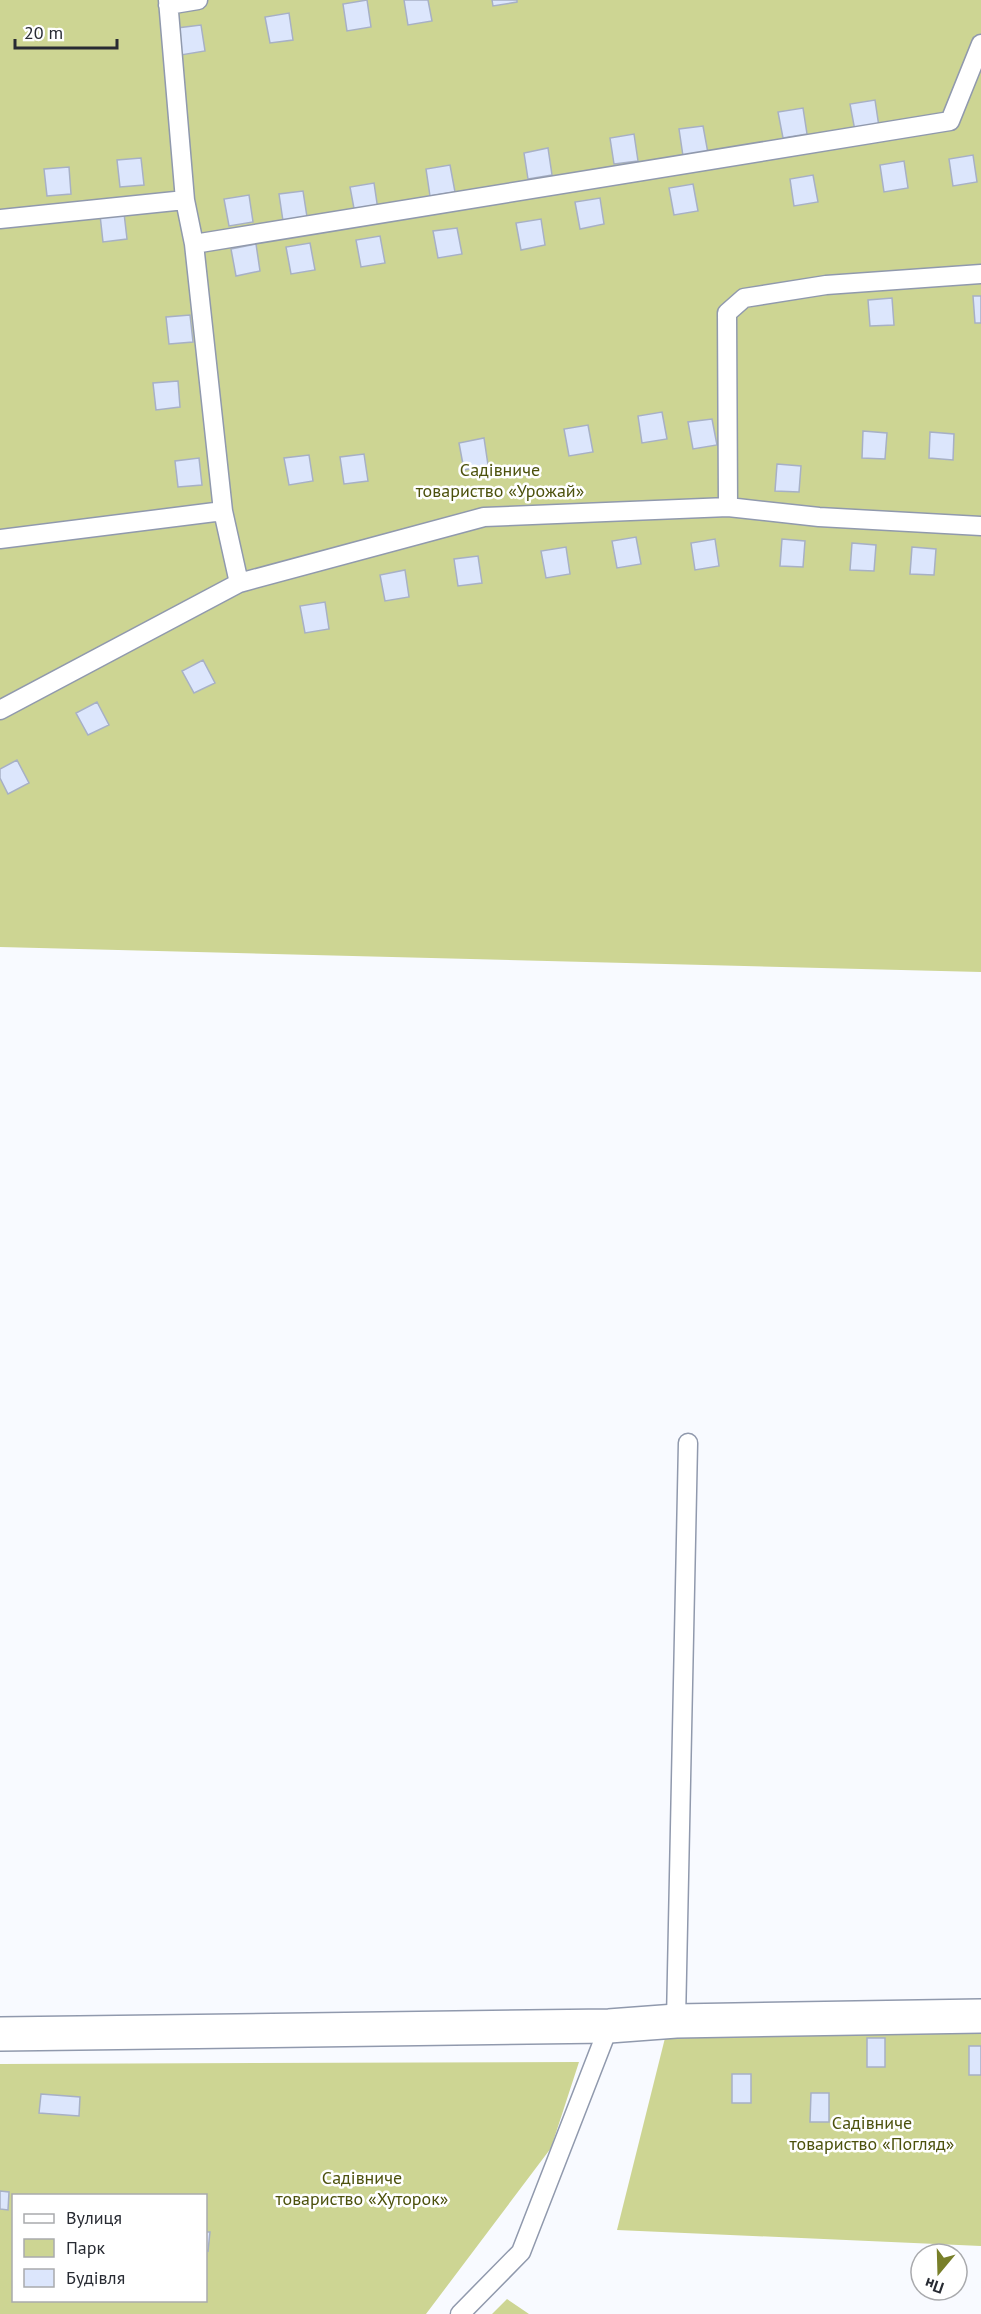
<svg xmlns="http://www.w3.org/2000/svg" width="981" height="2314" font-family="'PT Sans',sans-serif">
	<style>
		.green { fill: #cdd593; fill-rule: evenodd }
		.building { fill: #dce6fc; stroke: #a7b0c5; stroke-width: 1.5 }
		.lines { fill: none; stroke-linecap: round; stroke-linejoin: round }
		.lane-casing { stroke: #9099ad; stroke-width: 21 }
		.street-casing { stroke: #9099ad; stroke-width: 36 }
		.lane { stroke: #fff; stroke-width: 18 }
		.street { stroke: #fff; stroke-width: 33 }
		.labels { text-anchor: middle; stroke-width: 5; stroke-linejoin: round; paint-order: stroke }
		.park-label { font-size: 18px; fill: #4c510c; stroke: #fff }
	</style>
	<rect width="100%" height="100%" fill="#f8faff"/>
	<path class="green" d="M0,0H981V972L0,947Z
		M981,2023V2246L617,2230L667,2030Z
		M579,2062L551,2148L426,2314H0V2064ZM14,2196H206V2300H14Z
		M507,2299L529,2314H492Z"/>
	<path class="building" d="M367,0L371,27L347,31L343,4Z
		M404,0H428L432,21L408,25Z
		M492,0H517V2L493,6Z
		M289,13L293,40L270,43L265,17Z
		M201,25L205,51L181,55L177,28Z
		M875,100L879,127L855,131L850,104Z
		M803,108L807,134L783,138L778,112Z
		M703,126L708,153L683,156L679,129Z
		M634,134L638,161L614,164L610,138Z
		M548,148L552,175L528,179L524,153Z
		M973,155L977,182L953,186L949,159Z
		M141,158L144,185L120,187L117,160Z
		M904,161L908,188L884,192L880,165Z
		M450,165L455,192L430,196L426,169Z
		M69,167L71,194L47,196L44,169Z
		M813,175L818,202L794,206L790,179Z
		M374,183L378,210L355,214L350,187Z
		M693,184L698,211L674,215L669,188Z
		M303,191L307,217L283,221L279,194Z
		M249,195L253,222L229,226L224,199Z
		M600,198L604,224L580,229L575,202Z
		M124,213L127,239L103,242L100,215Z
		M541,219L545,245L521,250L516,223Z
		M457,228L462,254L438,258L433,231Z
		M380,236L385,263L361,267L356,240Z
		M310,243L315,270L291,274L286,247Z
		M256,244L260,271L236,276L231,249Z
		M973,296H981V323H975Z
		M892,298L894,325L870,326L868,300Z
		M190,315L193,342L169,344L166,317Z
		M178,381L180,407L156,410L153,383Z
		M662,412L667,439L642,443L638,416Z
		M712,419L717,445L693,449L688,422Z
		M588,425L593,452L569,456L564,429Z
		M863,431L887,433L885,459L862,458Z
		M930,432L954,434L953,460L929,458Z
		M484,438L488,465L464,470L459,443Z
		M364,454L368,481L344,484L340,457Z
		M309,455L313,481L289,485L284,458Z
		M199,458L202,485L178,487L175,461Z
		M777,464L801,466L799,492L775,491Z
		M636,537L641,564L617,568L612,541Z
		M715,539L719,566L695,570L691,543Z
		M782,539L805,541L803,567L780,566Z
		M852,543L876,545L874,571L850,570Z
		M566,547L570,574L546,578L541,551Z
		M912,547L936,549L934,575L910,574Z
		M478,556L482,583L458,586L454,559Z
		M405,570L409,597L385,601L380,575Z
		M325,602L329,629L305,633L300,606Z
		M203,660L215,683L194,693L182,671Z
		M97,702L109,725L88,735L76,713Z
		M17,760L29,783L8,794L0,778V769Z
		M867,2038H885V2067H867Z
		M969,2046H981V2075H969Z
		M732,2074H751V2103H732Z
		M811,2093H829V2122H810Z
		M41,2094L80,2097L79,2116L39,2113Z
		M0,2191L9,2192L8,2210L0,2209Z
		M206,2232H210L208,2251L206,2250Z"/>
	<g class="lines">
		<defs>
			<path id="lane" d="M168,5L198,0
				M185,200L194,244L223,511L239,583
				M0,219L185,200L168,0
				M194,244L950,121L981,44
				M728,507L727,313L744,298L826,285L981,274
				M0,539L223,511
				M0,710L239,583L484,517L728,507L819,517L981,526
				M676,2021L688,1443
				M460,2314L521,2252L609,2026"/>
			<path id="street" d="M0,2034L609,2026L676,2021L981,2016"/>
		</defs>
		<use href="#lane" class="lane-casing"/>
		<use href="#street" class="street-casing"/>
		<use href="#lane" class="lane"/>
		<use href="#street" class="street"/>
	</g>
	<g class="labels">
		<g class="park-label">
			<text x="500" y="476">Садівниче<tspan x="500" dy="21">товариство «Урожай»</tspan></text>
			<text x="872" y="2129">Садівниче<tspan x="872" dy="21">товариство «Погляд»</tspan></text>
			<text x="362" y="2184">Садівниче<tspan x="362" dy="21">товариство «Хуторок»</tspan></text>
		</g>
	</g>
	<rect x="12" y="2194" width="195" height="108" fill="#ffffff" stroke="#a9aaad" stroke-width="1.5"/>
	<rect x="24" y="2214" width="30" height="9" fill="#ffffff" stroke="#a9aaad" stroke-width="1.5"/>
	<text x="66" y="2224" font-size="18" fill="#282b33">Вулиця</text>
	<rect x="24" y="2239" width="30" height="18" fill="#cdd593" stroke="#a9aaad" stroke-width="1.5"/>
	<text x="66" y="2254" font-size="18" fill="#282b33">Парк</text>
	<rect x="24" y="2269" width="30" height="18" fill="#dce6fc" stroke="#a9aaad" stroke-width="1.5"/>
	<text x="66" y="2284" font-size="18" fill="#282b33">Будівля</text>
	<g transform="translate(939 2272) rotate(199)"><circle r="28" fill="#ffffff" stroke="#a9aaad" stroke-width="1.5"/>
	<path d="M0-4.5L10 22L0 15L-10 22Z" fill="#787f29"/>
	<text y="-9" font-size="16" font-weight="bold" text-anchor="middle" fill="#282b33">Пн</text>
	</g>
	<path d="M15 39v9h102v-9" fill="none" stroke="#282b33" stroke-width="3"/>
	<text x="24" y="39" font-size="18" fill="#282b33" stroke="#ffffff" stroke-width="4.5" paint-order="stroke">20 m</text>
</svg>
